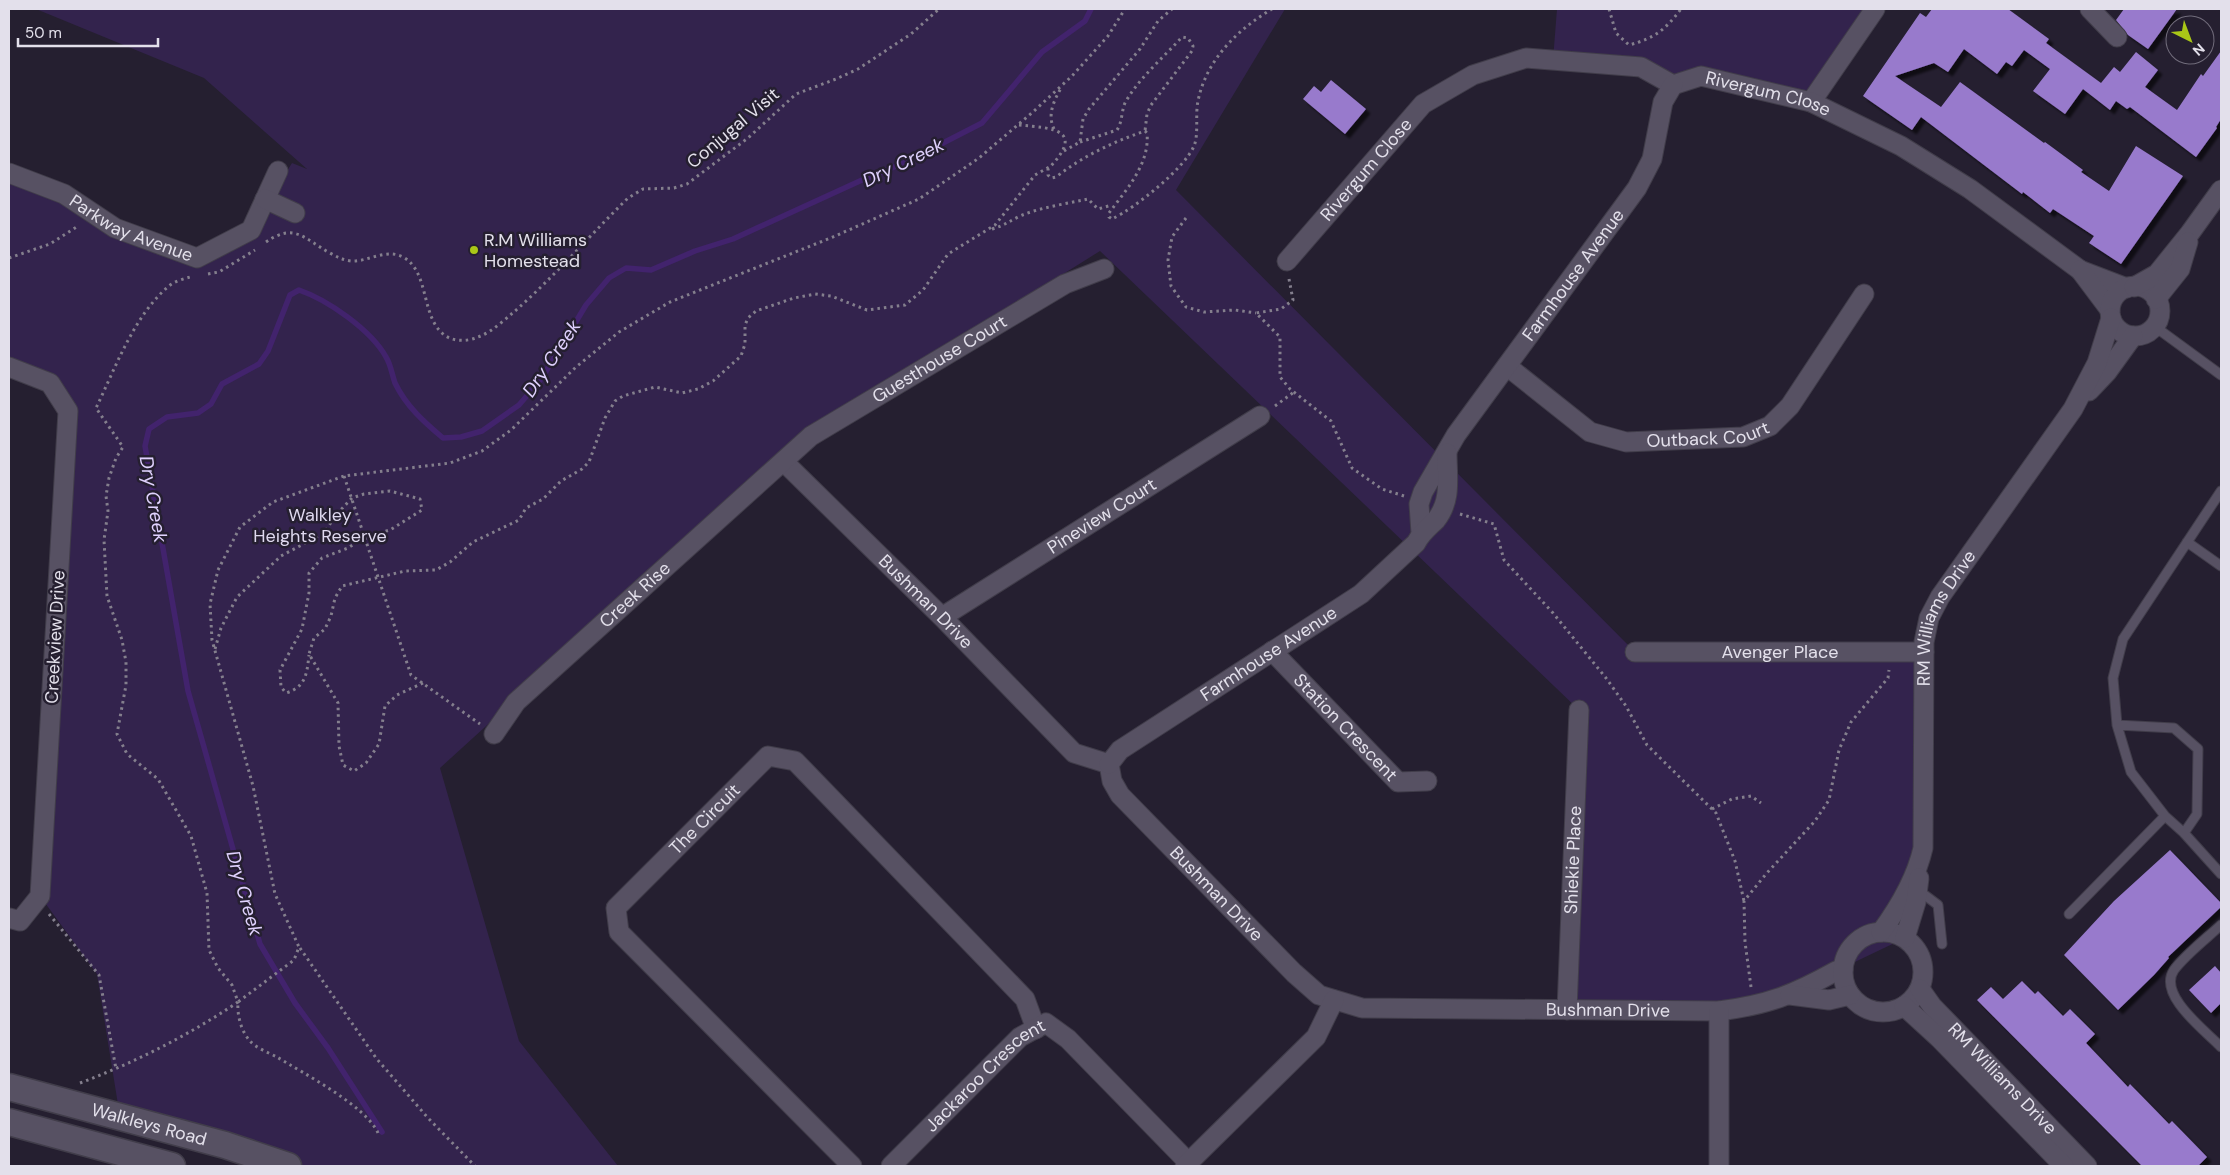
<svg xmlns="http://www.w3.org/2000/svg" width="2230" height="1175" font-family="'DM Sans',sans-serif">
	<style>
		.green { fill: #33234d }
		.lines { fill: none; stroke-linecap: round; stroke-linejoin: round }
		.stream { stroke: #42236d; stroke-width: 5.5 }
		.building { fill: #987acc; filter: url(#shadow) }
		.service-casing { stroke: #413d4a; stroke-width: 11 }
		.minor-casing { stroke: #413d4a; stroke-width: 21 }
		.secondary-casing { stroke: #413d4a; stroke-width: 29 }
		.path { stroke: #847f8d; stroke-width: 3; stroke-dasharray: 2.5 4; stroke-linecap: butt }
		.service { stroke: #575163; stroke-width: 9 }
		.minor { stroke: #575163; stroke-width: 19 }
		.secondary { stroke: #575163; stroke-width: 26 }
		.poi-dot { fill: #aac717; stroke: #251f30; stroke-width: 2 }
		.labels { text-anchor: middle; stroke-width: 5; stroke-linejoin: round; paint-order: stroke }
		.street-label { font-size: 18px; fill: #e3e0eb; stroke: #251f30 }
		.poi-label { font-size: 18px; fill: #e3e0eb; stroke: #251f30; text-anchor: start }
		.park-label { font-size: 18px; fill: #dfd9ef; stroke: #251f30 }
		.water-label { font-size: 19px; font-style: italic; fill: #e0d2fe; stroke: #251f30 }
	</style>
	<defs>
		<filter id="shadow"><feDropShadow dx="4.5" dy="4.5" stdDeviation="1" flood-color="#0009"/></filter>
	</defs>
	<rect width="100%" height="100%" fill="#251f30"/>
	<path class="green" d="M36,9H1285L1176,190L1635,652L1924,642L1920,861L1905,938L1836,971L1719,1011L1567,1010L1579,710L1100,251L805,435L440,768L519,1041L618,1166H284L120,1117L97,974L40,896L68,412L50,383L9,367V173L197,258L251,230L292,163L307,169L204,78Z
		M1557,9H1875L1811,102L1688,80L1553,60Z"/>
	<g class="lines">
		<path class="stream" d="M382,1132L328,1048L295,1003L260,944L188,691L145,446L149,429L167,417L198,413L211,404L222,384L259,364L268,351L290,295L299,290C328,300 371,330 386,357C391,365 392,375 395,383C406,406 424,422 443,438L461,437L482,431L519,405L542,378L586,305L609,278L626,268L651,270L695,251L733,239L862,180L904,163L982,123L1042,52L1085,21L1091,9"/>
	</g>
	<path class="building" d="M1932,9H2008L2049,39L2046,43L2101,83L2114,67L2120,72L2136,52L2158,70L2145,87L2177,110L2201,74L2203,76L2221,51V119L2216,127L2217,128L2196,157L2130,107L2127,109L2116,101L2110,110L2083,89L2065,114L2033,91L2050,69L2024,50L2012,66L2006,62L1997,74L1964,49L1948,72L1934,63L1895,76L1941,107L1960,82L2044,143L2045,142L2083,170L2081,172L2109,191L2136,146L2183,176L2121,264L2089,243L2094,236L2053,209L2050,213L2023,192L2022,194L1921,117L1912,130L1863,96L1920,13L1926,17Z
		M2124,9H2177L2148,49L2128,35L2116,20Z
		M1331,80L1366,109L1345,134L1303,99L1314,86L1321,92Z
		M2170,850L2221,903V907L2168,957L2169,958L2154,975L2118,1010L2064,955L2114,901Z
		M2215,966L2221,973V1003L2211,1013L2189,990Z
		M2022,981L2035,994L2038,991L2063,1016L2070,1009L2095,1034L2086,1043L2128,1087L2130,1084L2169,1124L2172,1121L2207,1157L2198,1166H2142L1977,1000L1991,987L2003,999Z"/>
	<g class="lines">
		<defs>
			<path id="service" d="M2154,326L2221,375
				M2221,491L2123,639L2113,678L2117,725L2131,772L2165,816L2184,833L2221,874
				M2187,542L2221,566
				M2117,725L2174,728L2198,749L2197,814L2184,833
				M1918,890L1938,905L1942,944
				M2069,914L2165,816
				M2221,925C2207,938 2185,955 2174,970C2157,995 2206,1031 2221,1047"/>
			<g id="minor">
				<path d="M2090,9L2117,37"/>
				<path d="M1811,102L1875,9"/>
				<path id="s1" d="M9,173L64,194L115,228L197,258L251,230L278,171"/>
				<path d="M265,199L295,213"/>
				<path id="s2" d="M1287,261L1423,104L1473,75L1526,58L1641,67L1673,85L1701,76L1811,102L1901,146L1970,189L2080,270L2127,288"/>
				<path d="M2080,270L2110,310"/>
				<circle cx="2135" cy="311" r="25"/>
				<path d="M2134,287L2157,274L2190,233L2221,190"/>
				<path d="M2156,299L2180,269L2188,242"/>
				<path id="s3" d="M1507,366L1590,432L1626,442L1743,437L1770,426L1790,406L1864,294"/>
				<path d="M9,367L50,383L68,411L40,896L20,921L9,918"/>
				<path d="M2089,391L2107,372L2133,336"/>
				<path id="s4" d="M784,462L942,617L1074,753L1109,764L1112,781L1120,795L1294,973L1319,995L1362,1008L1719,1011C1767,1005 1793,995 1836,971L1843,970"/>
				<path id="s5" d="M1421,533L1419,504L1423,492L1456,435L1637,188L1652,159L1663,102L1673,85"/>
				<path id="s6" d="M942,617L1260,416"/>
				<path id="s7" d="M1272,651L1398,782L1427,781"/>
				<path id="s8" d="M1635,652H1924"/>
				<path id="s9" d="M494,734L516,702L811,436L1065,284L1104,269"/>
				<path id="s10" d="M1109,764L1120,750L1361,594L1416,543C1421,533 1428,528 1436,520C1452,500 1447,477 1447,453"/>
				<circle cx="1883" cy="972" r="40"/>
				<path id="s11" d="M1881,932C1900,906 1916,879 1923,848L1924,642L1929,618L1940,597L2073,409L2097,363L2111,318"/>
				<path d="M1905,938L1916,902L1919,878"/>
				<path id="s12" d="M1920,989L1932,1006L2087,1166"/>
				<path d="M1790,995L1829,1000L1850,995"/>
				<path d="M1904,1006L1939,1038L2064,1166"/>
				<path id="s13" d="M1567,1010L1579,710"/>
				<path d="M1719,1011V1166"/>
				<path id="s14" d="M852,1166L619,932L616,908L768,756L795,761L1025,999L1036,1029"/>
				<path id="s15" d="M891,1166L1020,1037L1046,1023L1068,1039L1189,1163"/>
				<path d="M1185,1166L1316,1037L1334,1000"/>
			</g>
			<g id="secondary">
				<path id="s16" d="M9,1087L225,1145L288,1166"/>
				<path d="M9,1122L172,1166"/>
			</g>
		</defs>
		<use href="#service" class="service-casing"/>
		<use href="#minor" class="minor-casing"/>
		<use href="#secondary" class="secondary-casing"/>
		<path class="path" d="M1609,9L1616,33L1629,45C1655,38 1665,30 1681,9
			M1019,125C1054,128 1086,130 1048,169V175L1051,178L1056,177C1083,156 1113,142 1145,131L1147,133C1150,164 1126,190 1109,213V217L1112,219C1135,208 1184,169 1194,146C1199,134 1195,115 1198,101C1206,60 1238,29 1272,9
			M1054,129C1047,114 1054,101 1061,88
			M1080,142L1117,130C1123,121 1121,110 1126,101C1141,76 1163,58 1182,37L1188,38L1193,46L1192,51L1151,105L1147,114L1145,131
			M1064,151L1080,142L1083,119L1089,109L1140,49L1158,21L1172,9
			M1186,218L1172,237L1168,260L1171,286L1186,307L1204,312L1235,310L1256,313
			M992,229C1003,226 1010,221 1020,216C1041,207 1066,204 1088,199L1098,209L1112,205
			M266,242C295,222 304,239 330,253C337,257 343,260 351,261C368,262 386,248 403,257C429,271 421,314 442,333C451,342 467,342 478,337C492,332 504,320 515,311C555,276 590,235 628,198L643,189L674,188L687,184L748,138L796,94L836,79L858,69L911,34L939,9
			M9,258L50,244L78,226
			M208,274L219,272L255,250
			M1289,279L1293,300L1281,309L1256,313L1280,337V377L1290,389L1331,421L1352,468L1382,489L1404,496
			M1275,406L1294,392
			M344,476L411,675L480,724
			M1460,514L1494,524L1504,560L1553,613L1606,678L1626,706L1647,745L1716,813L1735,861L1744,901
			M215,649L221,628L237,597L281,556L324,533L336,515L352,498L364,494L390,491L420,499L422,510L390,530L365,537L348,548L322,558L309,573V593L302,629L280,670L281,687L286,693C306,687 307,673 309,655
			M423,683L397,695L385,706L379,744L366,763L354,771L343,765L339,746L338,703L309,654L314,638L325,629L331,616L335,598L342,586L405,571L436,570L450,562L473,542L519,520L526,508L543,499L561,481L582,469L589,462L605,418L615,401L623,396L655,387L682,393L698,389L713,381L741,356L745,344V325L748,318L756,311L794,298L815,294L831,296L867,310L905,305L923,290L948,254L995,225L1035,175L1051,166
			M1712,809L1732,799L1751,796L1761,803
			M49,914L99,975L116,1069
			M300,948L376,1058L428,1118L475,1166
			M1751,987L1745,942L1744,901L1766,874L1815,821L1829,800L1839,750L1851,722L1888,678L1889,670
			M80,1083C136,1062 189,1035 238,1002L232,985L218,968L209,950L207,893L191,836L158,779L127,754L117,734L126,685V662L122,640L107,596L104,540L108,511L106,496L109,478L116,458L123,447L96,408C115,369 134,315 169,286C175,281 183,279 190,277
			M378,1133C366,1106 303,1073 277,1057C269,1053 256,1048 250,1041C241,1031 237,1015 238,1002L294,960L299,947L275,894L253,786L212,640L210,604L218,570L240,527L273,502L344,476L450,463L482,451L511,430L576,367L619,332L670,302L833,237L919,199L979,158L1034,111L1072,76L1108,36L1125,9"/>
		<use href="#service" class="service"/>
		<use href="#minor" class="minor"/>
		<use href="#secondary" class="secondary"/>
	</g>
	<circle class="poi-dot" cx="474" cy="250" r="5"/>
	<g class="labels">
		<g class="street-label">
			<text dy="6" stroke="none"><textPath href="#s2" startOffset="572">Rivergum Close</textPath></text>
			<text transform="translate(733 128) rotate(-40)" y="6">Conjugal Visit</text>
			<text dy="6" stroke="none"><textPath href="#s2" startOffset="121">Rivergum Close</textPath></text>
			<text dy="6" stroke="none"><textPath href="#s1" startOffset="135">Parkway Avenue</textPath></text>
			<text dy="6" stroke="none"><textPath href="#s5" startOffset="306">Farmhouse Avenue</textPath></text>
			<text dy="6" stroke="none"><textPath href="#s9" startOffset="586">Guesthouse Court</textPath></text>
			<text dy="6" stroke="none"><textPath href="#s3" startOffset="226">Outback Court</textPath></text>
			<text dy="6" stroke="none"><textPath href="#s6" startOffset="189">Pineview Court</textPath></text>
			<text dy="6" stroke="none"><textPath href="#s9" startOffset="199">Creek Rise</textPath></text>
			<text dy="6" stroke="none"><textPath href="#s4" startOffset="199">Bushman Drive</textPath></text>
			<text dy="6" stroke="none"><textPath href="#s11" startOffset="330">RM Williams Drive</textPath></text>
			<text transform="translate(55 637) rotate(-87)" y="6">Creekview Drive</text>
			<text dy="6" stroke="none"><textPath href="#s8" startOffset="145">Avenger Place</textPath></text>
			<text dy="6" stroke="none"><textPath href="#s10" startOffset="195">Farmhouse Avenue</textPath></text>
			<text dy="6" stroke="none"><textPath href="#s7" startOffset="106">Station Crescent</textPath></text>
			<text dy="6" stroke="none"><textPath href="#s14" startOffset="480">The Circuit</textPath></text>
			<text dy="6" stroke="none"><textPath href="#s13" startOffset="150">Shiekie Place</textPath></text>
			<text dy="6" stroke="none"><textPath href="#s4" startOffset="619">Bushman Drive</textPath></text>
			<text dy="6" stroke="none"><textPath href="#s4" startOffset="1054">Bushman Drive</textPath></text>
			<text dy="6" stroke="none"><textPath href="#s12" startOffset="122">RM Williams Drive</textPath></text>
			<text dy="6" stroke="none"><textPath href="#s15" startOffset="131">Jackaroo Crescent</textPath></text>
			<text dy="6" stroke="none"><textPath href="#s16" startOffset="145">Walkleys Road</textPath></text>
		</g>
		<g class="poi-label">
			<text x="484" y="246">R.M Williams<tspan x="484" dy="21">Homestead</tspan></text>
		</g>
		<g class="park-label">
			<text x="320" y="521">Walkley<tspan x="320" dy="21">Heights Reserve</tspan></text>
		</g>
		<g class="water-label">
			<text transform="translate(903 162) rotate(-26)" y="7">Dry Creek</text>
			<text transform="translate(551 358) rotate(-56)" y="7">Dry Creek</text>
			<text transform="translate(154 499) rotate(80)" y="7">Dry Creek</text>
			<text transform="translate(245 893) rotate(74)" y="7">Dry Creek</text>
		</g>
	</g>
	<rect width="2230" height="1175" fill="none" stroke="#e3e0eb" stroke-width="20"/>
	<g transform="translate(2190 40) rotate(138)"><circle r="24" fill="#251f30" stroke="#716c7b"/>
	<path d="M0-4L9 19L0 12L-9 19Z" fill="#aac717"/>
	<text y="-8" font-size="14" font-weight="bold" text-anchor="middle" fill="#e3e0eb">N</text>
	</g>
	<path d="M18 38v8h140v-8" fill="none" stroke="#e3e0eb" stroke-width="2.5"/>
	<text x="25" y="38" font-size="15" fill="#e3e0eb" stroke="#251f30" stroke-width="4" paint-order="stroke">50 m</text>
</svg>
